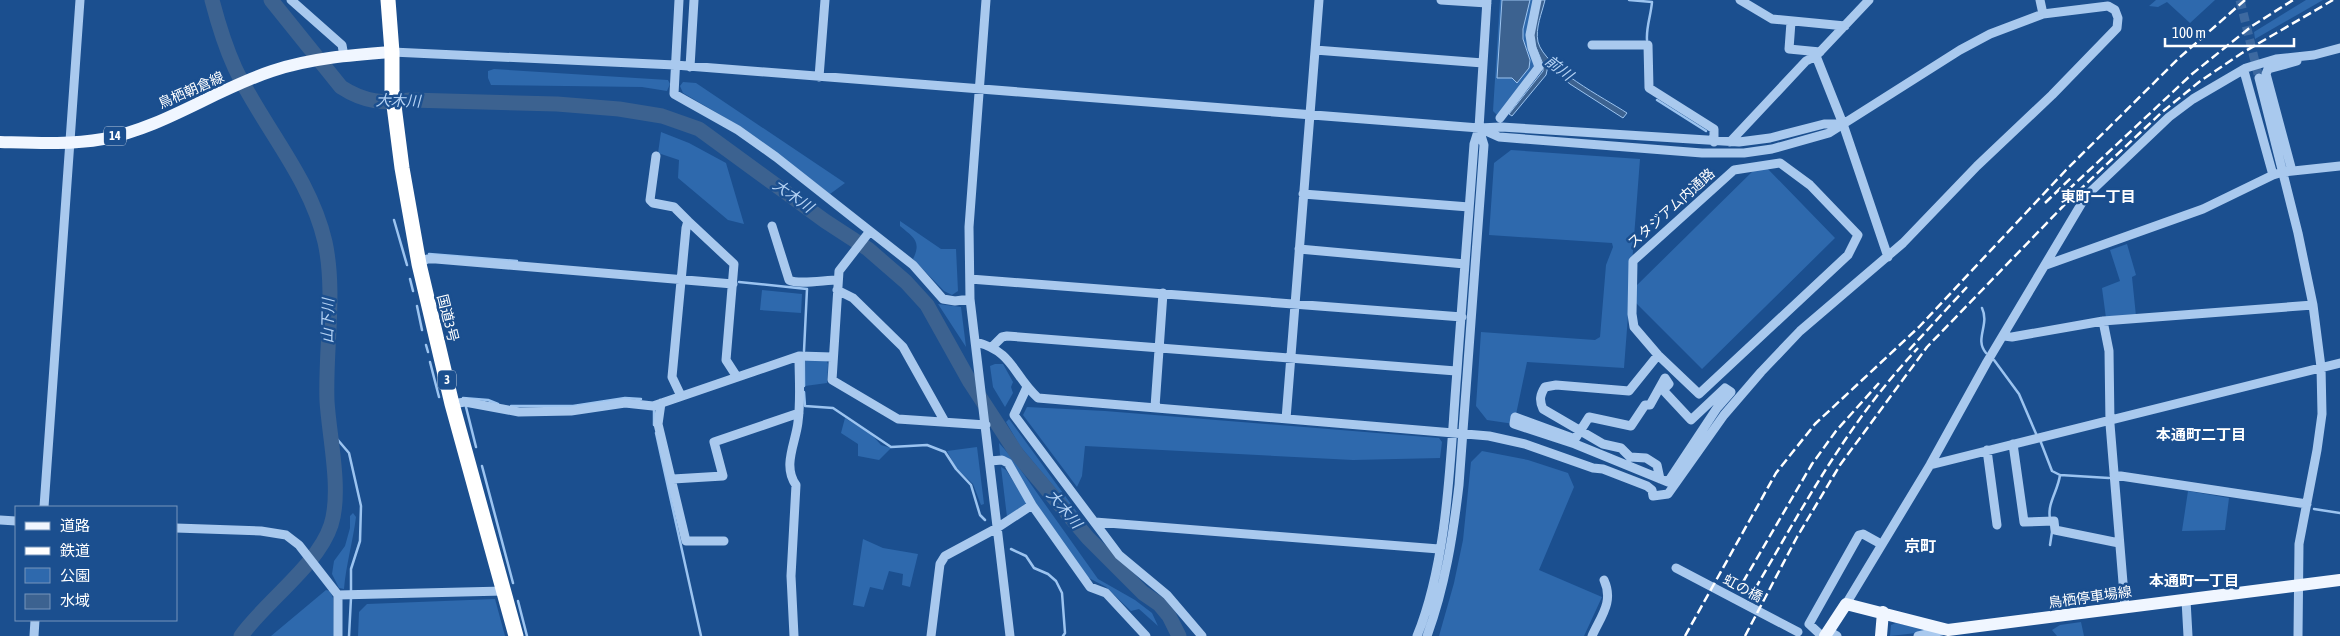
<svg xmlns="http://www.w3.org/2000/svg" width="2340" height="636" font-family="'Asap Condensed','Noto Sans JP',sans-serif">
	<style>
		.green { fill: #2e69ad }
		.water { fill: #3c6290; stroke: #9cc4f0 }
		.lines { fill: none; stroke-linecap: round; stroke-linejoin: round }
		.stream { stroke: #9cc4f0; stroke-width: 2.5 }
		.river { stroke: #3c6290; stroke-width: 15 }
		.minor-tunnel { stroke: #3d69a0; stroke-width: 9; stroke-dasharray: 9 4.5; stroke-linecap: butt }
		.minor { stroke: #a9c9ee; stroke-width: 9 }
		.major { stroke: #f0f6ff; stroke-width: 12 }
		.highway { stroke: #fff; stroke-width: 15 }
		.rail { stroke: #fff; stroke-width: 2.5; stroke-dasharray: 9 4; stroke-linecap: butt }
		.labels { text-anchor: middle; stroke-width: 5; stroke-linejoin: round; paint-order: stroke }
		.shield { fill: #1b4f8f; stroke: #bbcadd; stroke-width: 1 }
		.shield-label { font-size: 12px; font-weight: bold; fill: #fff }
		.street-label { font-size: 14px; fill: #fff; stroke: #1b4f8f }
		.water-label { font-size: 15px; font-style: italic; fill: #b5d3f5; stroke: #1b4f8f }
		.neighbourhood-label { font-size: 15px; font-weight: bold; fill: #fff; stroke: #1b4f8f }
		.quarter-label { font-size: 16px; font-weight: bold; fill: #fff; stroke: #1b4f8f }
	</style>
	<rect width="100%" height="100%" fill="#1b4f8f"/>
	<path class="green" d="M1500,0H1534L1537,66L1498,116L1493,111Z
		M2156,0H2215L2190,23L2167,2L2158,7L2149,6Z
		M2306,0H2323L2255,39L2254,32Z
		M494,69L668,80L670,84L667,91L642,87L491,85L488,78V71Z
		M683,82L696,83L845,183L830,194L743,128L683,93L680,86Z
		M661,132L689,143L726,163L744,224L728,220L678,178L679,160L658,153Z
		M1511,150L1640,159L1624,368L1527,362L1514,424L1487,420L1476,406L1481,332L1595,340L1600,337L1606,265L1613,247L1612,243L1489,235L1494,163Z
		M1765,166L1835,238L1702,369L1634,301V288L1757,167Z
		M900,221L941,249H956L958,291L952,295L944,291L913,259C922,241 913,237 900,226Z
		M2127,244L2136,275L2132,277L2136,316L2106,318L2102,288L2120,281L2110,250Z
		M762,290L802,294L801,313L760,310Z
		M938,304L961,307L966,347Z
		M806,360H826L828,364L827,383L805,386Z
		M995,364H1003L1013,382L1011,387L1013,393L1005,407L993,387L990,366Z
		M1027,407L1105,411L1439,438L1442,442L1440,458L1353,460L1085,446L1082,476L1077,487L1023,415Z
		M845,418L872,435L881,445L891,448L879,460L858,456V444L841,433Z
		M1009,419L1090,530L1020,446L1006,422Z
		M999,443L1013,459L1098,579L1135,600L1152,613L1158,626L1139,609L1131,611L1106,587L1087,577L1021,482L1009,460L1000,455Z
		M977,447L984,504L981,505L973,484L956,468L947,451Z
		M1482,451L1528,460L1568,473L1574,487L1539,570L1602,597L1584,636H1439L1454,583L1463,540L1471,462Z
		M1001,467L1006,470L1027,503L1007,517Z
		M2188,491L2229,498L2225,530L2182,531Z
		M353,513L356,517C353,541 346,565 344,589L339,588L332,574L334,561L345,546L350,528V516Z
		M863,539L883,548L918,554L910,587L902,585L903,574L889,571L883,590L870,587L864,607L853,605Z
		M326,590L330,591L333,598L334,636H271Z
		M495,599L505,636H358L359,612L367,604Z
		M2081,622L2084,636H2057L2052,630L2060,625Z
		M1896,623L1925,629V632L1890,636L1891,625Z"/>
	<path class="water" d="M1502,0H1530L1523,29V39L1530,60L1529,68L1517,83L1512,78H1497Z
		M1540,0H1545C1542,13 1535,28 1538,42C1545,68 1604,98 1627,113L1623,118L1570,84L1548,66L1546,75L1512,116L1509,114L1543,71V64L1532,38Z"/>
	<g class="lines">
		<path class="stream" d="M1629,0L1652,2C1651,15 1646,27 1647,40
			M1657,100L1706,131
			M394,220L407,265
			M429,254L517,261
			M410,279L413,291
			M739,282L807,289L804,351
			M417,306L422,330
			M1982,308C1990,325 1974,339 1986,353
			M426,345L428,352
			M1994,360L2019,394L2037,436
			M430,362L439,397
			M804,386V361
			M804,392L805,406L833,408L891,447L927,445L945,452L956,469L971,485L980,515L985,520
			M463,398L488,400L498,404
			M511,406H573L625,398L641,399
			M466,407L476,447
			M654,425V410
			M331,432L349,453L361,506L360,541L351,569V592
			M656,433L701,636
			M2040,440L2052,471L2060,475L2109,478
			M482,466L513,583
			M2314,509L2340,513
			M2050,519C2047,503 2058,491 2060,475
			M2050,545L2052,532
			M1011,549L1026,556L1034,568L1048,574L1056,581L1062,593L1065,633L1063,636
			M518,601L527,636
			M349,636L351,598"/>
		<path class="river" d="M212,0C218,23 225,46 235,68C263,127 310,177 325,242C336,293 325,349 327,401C329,436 342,491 331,525C318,565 266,601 241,636
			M271,0L341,87C364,102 384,104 410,100L557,104L619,109L662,116L699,129L825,221L868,249L906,282L927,305L970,382L1017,454L1088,538L1143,593L1159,604L1169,616L1179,636"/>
		<path class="minor-tunnel" d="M2240,0L2259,78"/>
		<path class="minor" d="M291,0L342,45L344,56
			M679,0L674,94L738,130L776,157L913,265L943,299L955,301L970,299
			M986,0L969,227L970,299L1010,636
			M1441,0L1487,3
			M1740,0L1772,19L1845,26
			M1869,0L1816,56L1843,124L1888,257
			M2040,0L2043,14
			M1791,22L1789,49L1820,52
			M1592,45H1648L1649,88L1714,129V142
			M1315,50L1483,63
			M392,52L675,65L1479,128L1501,127L1739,142L1770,138L1824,124H1843
			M690,67L694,0
			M2244,71L2273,175
			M819,77L825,0
			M2259,78L2298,233L2313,305L2321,367L2322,414L2317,450L2299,544L2298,636
			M1500,118L1539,67L1532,48L1530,35L1537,0
			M1730,142L1806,61L1816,56
			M656,156L650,200L653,203L674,207L688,221
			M1780,163L1810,185L1858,235L1848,255L1699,394L1658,355L1634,327L1632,314L1633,261L1734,170Z
			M2292,171L2266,74L2268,69L2297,61
			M1303,194L1469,207
			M772,226L789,280C798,285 825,280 838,280
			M870,231L839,271L832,380L898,419L986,425
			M1299,249L1465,264
			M419,264L427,259H436L733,284
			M2046,265L2203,209L2273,175L2283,172L2340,166
			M970,279L1462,317
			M837,290L853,298L903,347L945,422
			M2103,321L2109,351L2110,424L2125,607
			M2004,336L2012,337L2103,321L2313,305
			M976,342C1014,352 1012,374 1038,398L1489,436L1525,444L1593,468L1603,469L1647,486L1652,490L1653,496L1668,494L1724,415L1761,372L1800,331L1903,243L1977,166L2052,95L2117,28L2118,18L2115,10L2108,6L2043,14L1990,34L1960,50L1829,133L1772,149L1744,153H1702L1499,137L1479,128
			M993,346L1002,337L1007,336L1456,371
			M1658,355L1629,391L1556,385L1545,387C1540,395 1539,400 1543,409L1603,444L1621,448L1630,457L1646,458L1657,465L1660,479
			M1665,378L1669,384L1663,390L1691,420L1725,388L1731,392L1717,408L1668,482L1575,444L1514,424L1515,417L1575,439L1589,417L1631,426L1645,405H1650Z
			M1027,387L1014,415L1119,555L1167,595L1202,636
			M681,396L672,377L686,228L688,221L734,264L726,360L737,377
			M661,403L658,424L686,541H724
			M452,404L465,402L519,412L571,411L625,403L653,406L799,356L832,357
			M1155,407L1163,293
			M1286,419L1319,0
			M2013,444L2024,522L2054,521L2055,530L2119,543
			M1987,450L1997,525
			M1930,465L2340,363
			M2114,475L2307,504
			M673,479L723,476L714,442L799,413
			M1032,505L1090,587L1106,593L1146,636
			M44,507L80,0
			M0,520L16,521
			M1095,522L1439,549
			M176,528L261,531L286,535L299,545L338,595V636
			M1676,568L1798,632
			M338,595L504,591
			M2186,600L2188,636
			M1846,604L1930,465L1987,362L2086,196L2169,117L2193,99L2246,68L2276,59L2314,55L2340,48
			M1828,631L1837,636
			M34,636L35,620
			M794,636L791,576L796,485C782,466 796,442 798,422C801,400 799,378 799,356
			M931,636L940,564L945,556L997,528L1032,505L1008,463L1002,460L990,461
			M1417,636C1449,557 1450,455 1457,371C1462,295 1468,219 1474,144L1479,128L1487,0
			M1427,636C1445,587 1453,536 1459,485L1484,145L1479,129
			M1592,636C1601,616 1614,602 1604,580
			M1822,636L1809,624L1859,535L1863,534L1881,544
			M1918,636L1946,630"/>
		<path class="major" d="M0,142C34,143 69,145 103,139C163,128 214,90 272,71C311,58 352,55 392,52
			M1825,636L1846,604L1948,630L2340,580
			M1881,636L1883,612"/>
		<path class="highway" d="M388,0L392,52V90L402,168L419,264L452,404L516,636"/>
		<path class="rail" d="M2068,190L2192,74L2252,26L2293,0
			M2045,203L2072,177
			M1909,350L1967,287
			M1743,582L1812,464L1836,431L1879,383
			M1755,589C1805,503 1850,420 1918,348
			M1685,636L1776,473L1815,424L1919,327L2066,170L2179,58L2245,0
			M1745,636L1797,537L1840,465L1927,347L2071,198L2161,113L2199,82L2242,53L2333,0"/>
	</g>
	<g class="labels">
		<g class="shield">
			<rect x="104" y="126.5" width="22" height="19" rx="4"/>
			<rect x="438" y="370.5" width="18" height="19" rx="4"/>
		</g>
		<g class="shield-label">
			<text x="115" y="140">14</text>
			<text x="447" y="384">3</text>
		</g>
		<g class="street-label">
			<text transform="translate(191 90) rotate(-24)" y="5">鳥栖朝倉線</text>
			<text transform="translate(1671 208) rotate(-42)" y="5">スタジアム内通路</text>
			<text transform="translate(448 318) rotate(76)" y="5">国道3号</text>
			<text transform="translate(1743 588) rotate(28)" y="5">虹の橋</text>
			<text transform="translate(2090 597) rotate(-8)" y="5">鳥栖停車場線</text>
		</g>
		<g class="water-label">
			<text transform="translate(1559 68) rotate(38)" y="5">前川</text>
			<text transform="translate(398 101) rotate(1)" y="5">大木川</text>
			<text transform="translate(793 196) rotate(35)" y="5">大木川</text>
			<text transform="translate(328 321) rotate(-89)" y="5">山下川</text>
			<text transform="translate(1064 509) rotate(50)" y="5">大木川</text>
		</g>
		<g class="neighbourhood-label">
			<text x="2098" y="202">東町一丁目</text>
			<text x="2201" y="440">本通町二丁目</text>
			<text x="2194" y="586">本通町一丁目</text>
		</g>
		<g class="quarter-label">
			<text x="1920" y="552">京町</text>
		</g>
	</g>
	<rect x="15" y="506" width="162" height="115" fill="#1b4f8f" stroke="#7695bc"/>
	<rect x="25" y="522" width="25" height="8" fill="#f0f6ff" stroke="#7695bc"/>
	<text x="60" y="531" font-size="15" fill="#ffffff">道路</text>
	<rect x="25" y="547" width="25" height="8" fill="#ffffff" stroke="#7695bc"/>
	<text x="60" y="556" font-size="15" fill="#ffffff">鉄道</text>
	<rect x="25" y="568" width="25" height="15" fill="#2e69ad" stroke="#7695bc"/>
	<text x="60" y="581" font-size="15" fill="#ffffff">公園</text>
	<rect x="25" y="594" width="25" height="15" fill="#3c6290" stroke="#7695bc"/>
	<text x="60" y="606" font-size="15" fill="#ffffff">水域</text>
	<path d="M2165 38v8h129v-8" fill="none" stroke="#ffffff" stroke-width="2.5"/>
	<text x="2172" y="38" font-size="15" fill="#ffffff" stroke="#1b4f8f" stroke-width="4" paint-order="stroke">100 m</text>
</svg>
